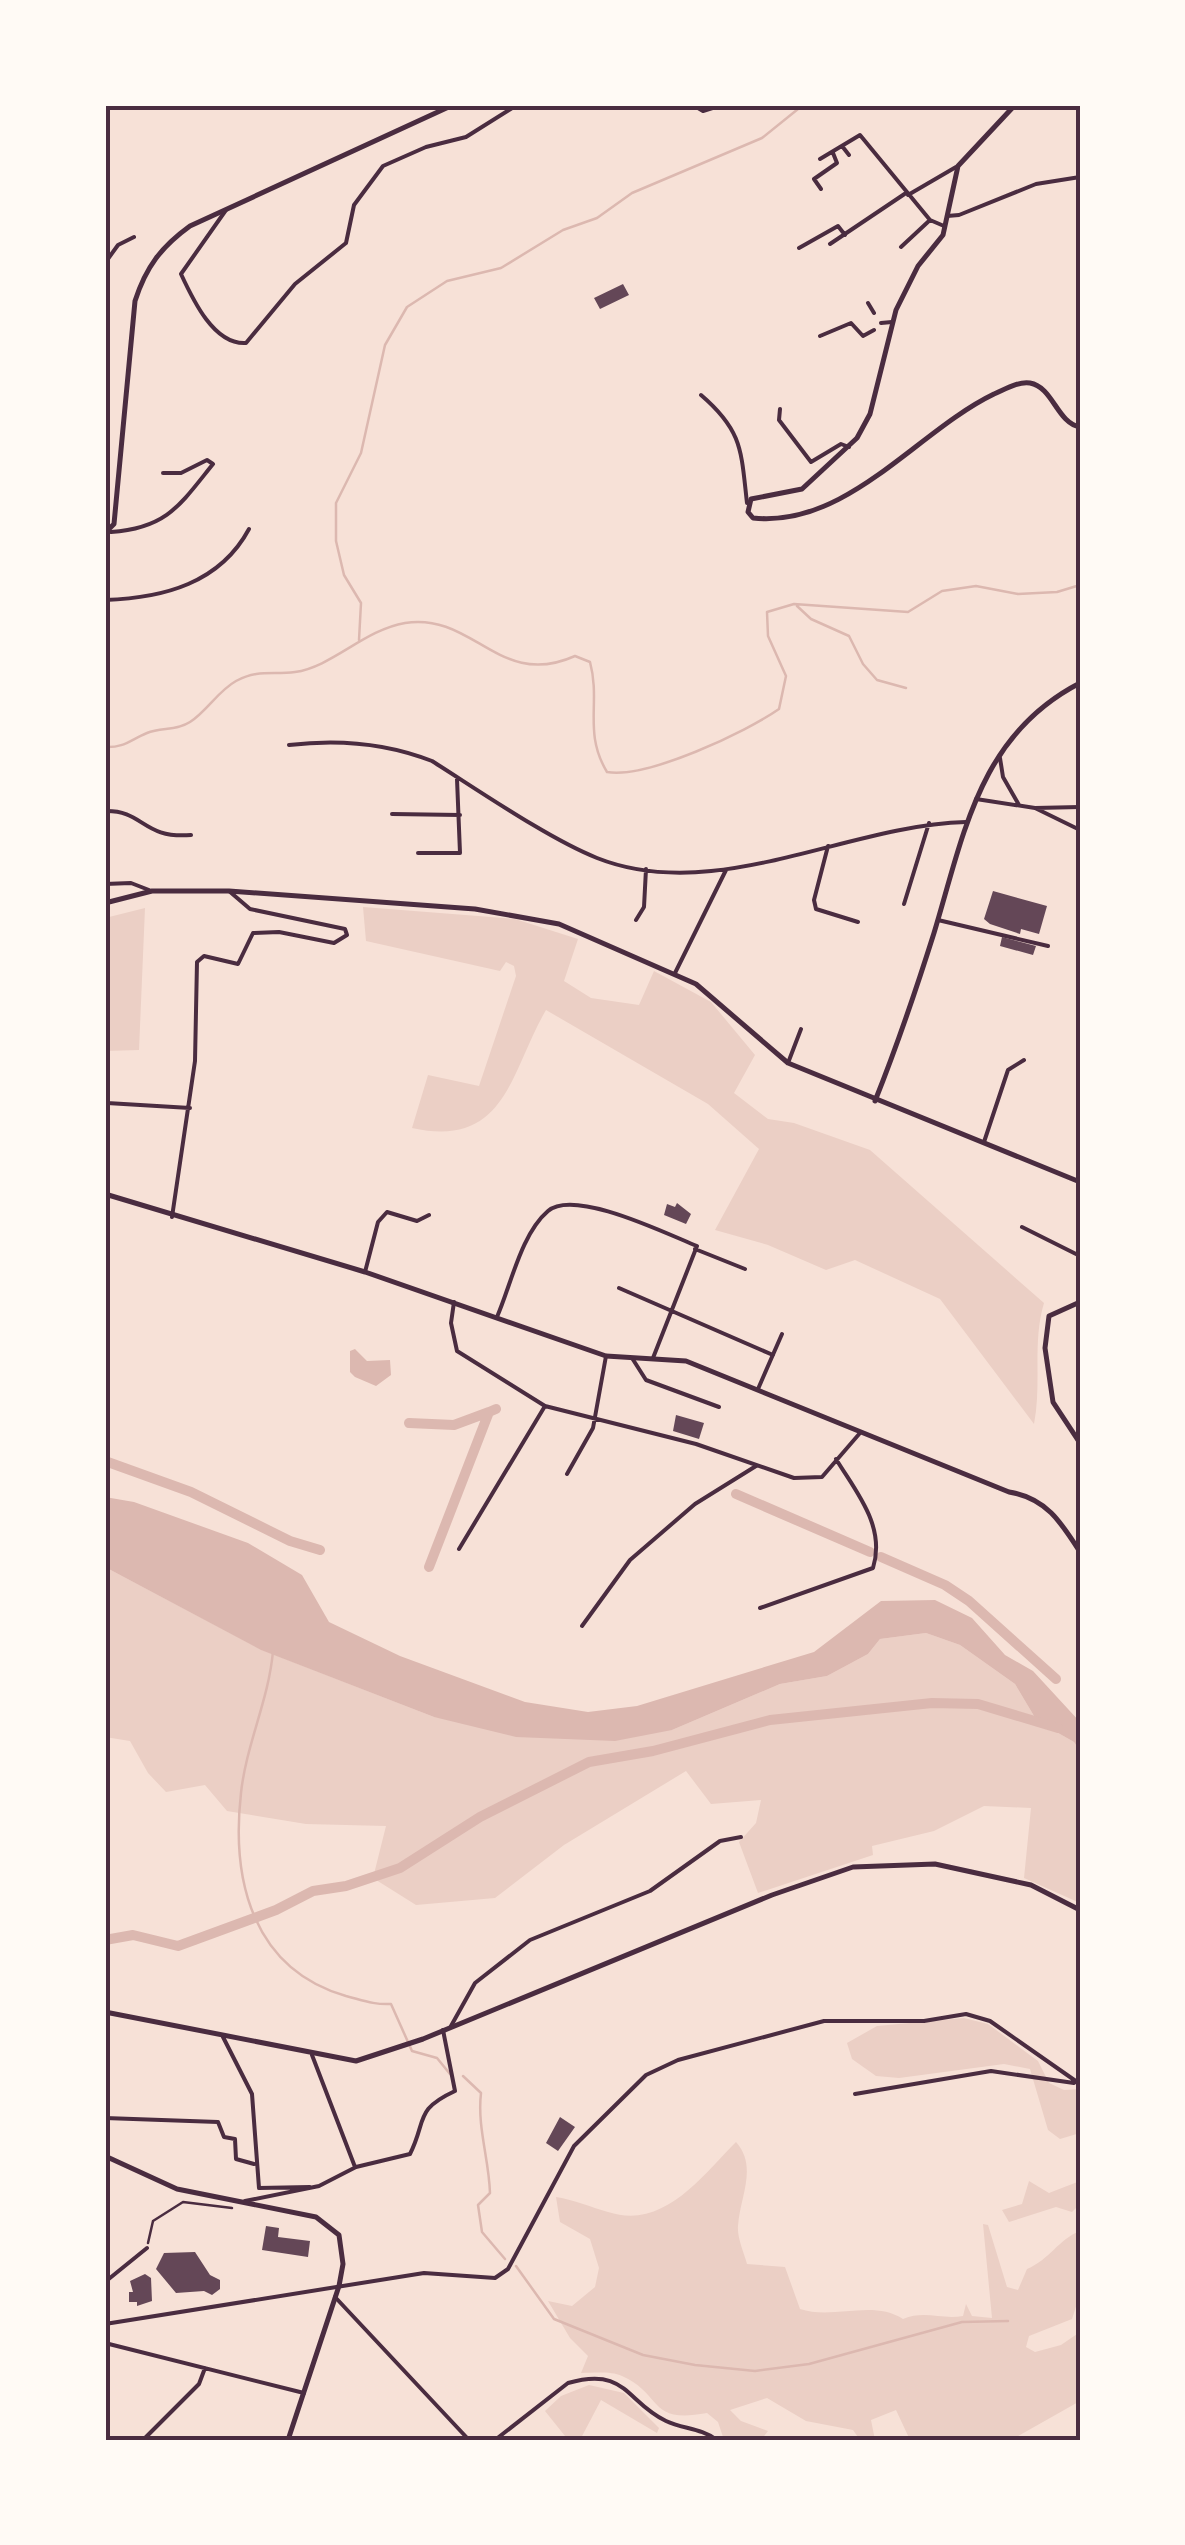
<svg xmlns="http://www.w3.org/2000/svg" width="1185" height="2545" font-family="'Source Sans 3',sans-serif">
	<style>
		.green { fill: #ebcfc5 }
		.water { fill: #dcb8b0 }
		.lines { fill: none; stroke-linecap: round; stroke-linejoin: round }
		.stream { stroke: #dcb8b0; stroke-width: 2.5 }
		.canal { stroke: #dcb8b0; stroke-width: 10 }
		.building { fill: #644757 }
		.path { stroke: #4a2c40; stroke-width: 2.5 }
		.minor { stroke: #4a2c40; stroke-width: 4 }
		.tertiary { stroke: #4a2c40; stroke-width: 5 }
		.secondary { stroke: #4a2c40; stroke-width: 5 }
		.neatline { fill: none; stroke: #4a2c40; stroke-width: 4 }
	</style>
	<rect width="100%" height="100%" fill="#f7e1d7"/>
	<path class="green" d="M363,907L515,919L578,939L564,981L591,998L639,1005L654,971L711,1002L755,1055L734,1093L768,1119L794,1123L870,1150L1044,1303C1032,1343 1042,1383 1034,1424L940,1299L855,1260L826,1270L768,1245L715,1230L759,1149L708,1104L546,1010C510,1072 506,1149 412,1128L428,1075L479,1086L516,976L514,966L506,962L500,971L366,941Z
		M145,908L139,1050L105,1051V918Z
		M105,1567L262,1650L434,1717L672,1730L780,1684L827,1676L868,1654L880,1639L926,1633L960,1645L1015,1684L1037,1721L1074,1742L1080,1751V1903L1024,1878L1031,1808L984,1806L934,1831L872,1846L873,1855L758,1893L739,1842L756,1823L761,1800L711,1804L686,1771L564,1845L495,1898L416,1905L373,1878L386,1826L306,1824L227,1811L205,1785L166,1792L148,1773L130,1741L105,1737Z
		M964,2018L988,2024L1038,2061L1049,2083L1064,2090L1080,2089V2133L1060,2139L1048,2130L1030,2069L1004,2064L899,2078L876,2076L852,2059L847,2043L877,2026Z
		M736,2142C758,2167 740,2196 738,2226C737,2238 744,2252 747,2264L785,2267L800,2309C833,2320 873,2299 903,2319C925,2310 942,2320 963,2316L966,2304L972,2316L992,2318L983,2224L988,2225L1007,2287L1018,2290L1027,2269C1049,2260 1059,2239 1080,2231V2294L1072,2319L1029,2336L1026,2347L1035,2352L1061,2345L1080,2332V2401L1011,2440H910L896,2410L871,2420L875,2440H860L853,2430L806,2421L767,2398L730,2410L741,2421L768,2431L761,2440H724L718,2422L707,2413C647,2424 664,2395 622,2376C611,2371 593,2373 581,2373L588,2356L570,2338L548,2301L572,2306L595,2287L599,2268L590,2239L560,2222L556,2197C575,2200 590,2207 608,2212C664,2230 701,2177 736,2142Z
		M1029,2181L1049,2193L1080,2181V2204L1072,2212L1056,2207L1009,2222L1002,2210L1022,2204Z
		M589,2385L624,2393L659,2428L657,2433L601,2400L580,2440H561L565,2436L545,2411L561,2396Z"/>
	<path class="water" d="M355,1349L367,1361L390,1360L391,1375L376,1386L355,1377L350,1372V1351Z
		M105,1497L134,1502L248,1543L302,1575L329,1622L400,1656L525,1702L588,1712L637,1706L814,1652L881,1601L935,1600L972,1618L1005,1655L1033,1671L1080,1722V1751L1074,1742L1037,1721L1015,1684L960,1645L926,1633L880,1639L868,1654L827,1676L780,1684L672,1730L615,1741L516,1737L434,1717L261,1650L105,1567Z"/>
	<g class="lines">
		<path class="stream" d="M797,606L811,619L849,636L863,664L877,680L906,688
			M359,640L361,603L344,575L336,541V503L361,453L385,345L407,307L447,281L501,268L563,230L597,218L632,193L762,138L803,105
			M105,747C124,748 130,740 147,733C161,727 176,731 190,722C207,711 218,691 236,681C258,669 273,675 295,672C332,667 364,630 405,623C474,612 499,690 575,656L590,662C601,703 583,732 607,772C647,779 746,732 779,709L786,676L768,636L767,612L794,604L908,612L942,591L976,586L1018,594L1057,592L1080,585
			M273,1651C269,1699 246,1745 241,1793C231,1881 253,1969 346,1996C362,2000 374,2005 391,2004L412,2051L437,2058L450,2074
			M463,2076L481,2093C477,2127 489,2159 490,2193L478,2205L482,2232L505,2259
			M516,2266L554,2319L643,2355L695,2365L755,2371L809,2364L962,2322L1008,2321"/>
		<path class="canal" d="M409,1423L454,1425L489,1412
			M105,1461L191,1492L290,1541L320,1550
			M736,1494L870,1552
			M881,1557L945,1585L969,1601L1056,1679
			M429,1567L489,1412L496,1409
			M105,1940L133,1935L178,1946L276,1910L313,1891L346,1886L400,1868L480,1817L589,1762L653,1751L770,1720L932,1703L978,1704L1058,1728"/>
	</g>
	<path class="building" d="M623,284L629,295L600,309L594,298Z
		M993,891L1047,906L1039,934L1021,929L1020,934L990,924L984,919Z
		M1002,937L1036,946L1033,955L1000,946Z
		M677,1203L691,1214L686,1224L664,1215L667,1204L675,1207Z
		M676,1415L704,1423L699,1439L673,1431Z
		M560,2117L575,2127L558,2151L546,2143Z
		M266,2226L279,2228L278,2237L310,2241L308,2257L262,2250Z
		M195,2252L210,2275L220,2280V2289L212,2295L204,2291L176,2293L156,2269L164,2253Z
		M145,2274L151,2278L152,2301L137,2306V2302H129V2292H133L130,2281Z"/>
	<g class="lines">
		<path class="path" d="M148,2243L153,2221L183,2202L232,2208"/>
		<path class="minor" d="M693,105L703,111L722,105
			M842,146L849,155
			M820,159L860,135L930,220L944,226
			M821,189L814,179L837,163L833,153
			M908,195L956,167
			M226,210L181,274C193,300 214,345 246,343L295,284L346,243L354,205L383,166L426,147L466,137L517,105
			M947,216L959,215L1036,184L1080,177
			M830,244L906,193
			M901,247L930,220
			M799,248L838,226L845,235
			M105,263L118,245L134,237
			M868,303L874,313
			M881,323L892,322
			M820,336L851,323L863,336L874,330
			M701,395C743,431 741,451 747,503
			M780,409L779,420L811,462L841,444L849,447
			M111,532C167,528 180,505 213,464L207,460L181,473H163
			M105,600C164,598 220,583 249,529
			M289,745C338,739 386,743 432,761C478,790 549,839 597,858C716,905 846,825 966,822
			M1000,758L1003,777L1019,805
			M976,799L1035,808L1080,830
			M1035,808L1080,807
			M105,811C144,810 142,839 191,835
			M392,814L460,815
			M828,846L814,900L816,909L858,922
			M418,853H460L457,779
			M105,884L131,883L149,890
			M904,904L929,823
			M636,920L644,907L646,869
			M938,920L1048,946
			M675,973L726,870
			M788,1063L801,1029
			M105,1094L107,1103L190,1108
			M984,1142L1008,1070L1024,1060
			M172,1217L195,1061L197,962L204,956L238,964L253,933L279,932L334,943L347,935L345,929L250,909L229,891
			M1022,1227L1080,1256
			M695,1249L745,1269
			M365,1272L378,1222L387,1212L417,1221L429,1215
			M619,1288L773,1355
			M454,1302L451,1323L457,1351L545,1406L696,1444L794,1478L822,1477L860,1433
			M497,1317C511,1285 521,1234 548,1211C574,1188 667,1234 697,1246L653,1358
			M632,1358L646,1380L719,1407
			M758,1389L782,1334
			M567,1474L593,1428L606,1356
			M459,1549L545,1406
			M760,1608L873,1568C886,1526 856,1492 836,1459
			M582,1626L630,1560L695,1504L756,1466
			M451,2026L475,1983L530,1940L650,1891L720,1841L741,1837
			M223,2037L252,2094L259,2188L310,2187
			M312,2055L355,2167
			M855,2094L991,2071L1074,2083
			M105,2118L218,2122L224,2137L235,2139L236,2159L254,2164
			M245,2201L319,2186L356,2167L410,2154C427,2120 414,2110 455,2091L443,2030
			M105,2282L147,2248
			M335,2297L469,2440
			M105,2324L424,2273L495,2278L508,2269L574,2146L646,2075L678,2060L824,2021H924L966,2014L990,2021L1080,2084
			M105,2343L304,2393
			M143,2440L199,2384L205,2368
			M495,2440L568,2383C626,2366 626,2402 666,2421C683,2429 701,2428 717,2440"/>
		<path class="tertiary" d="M1015,105L958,166L943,235L918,266L896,310L870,414L857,438L802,489L751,499L748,512L753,518C847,528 917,431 994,394C1004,390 1018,381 1030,383C1053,387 1057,423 1080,427
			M105,533L114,524L135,301C146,267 161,247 190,226L453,105
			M105,903L152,891H229L475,909L559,924L696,984L788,1063L1080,1182
			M875,1101C897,1046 916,990 934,933C964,834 979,735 1080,683
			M105,1194L365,1272L606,1356L686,1361L1009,1492C1046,1498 1061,1522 1080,1552
			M1080,1302L1049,1316L1045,1348L1053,1402L1080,1443"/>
		<path class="secondary" d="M105,2012L356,2061L423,2039L772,1895L853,1867L935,1864L1031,1885L1080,1910
			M105,2156L177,2189L316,2217L339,2235L343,2264L339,2286L288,2440"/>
	</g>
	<rect width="1185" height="2545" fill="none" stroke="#fffaf5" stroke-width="215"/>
	<rect x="108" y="108" width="970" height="2330" class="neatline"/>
</svg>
